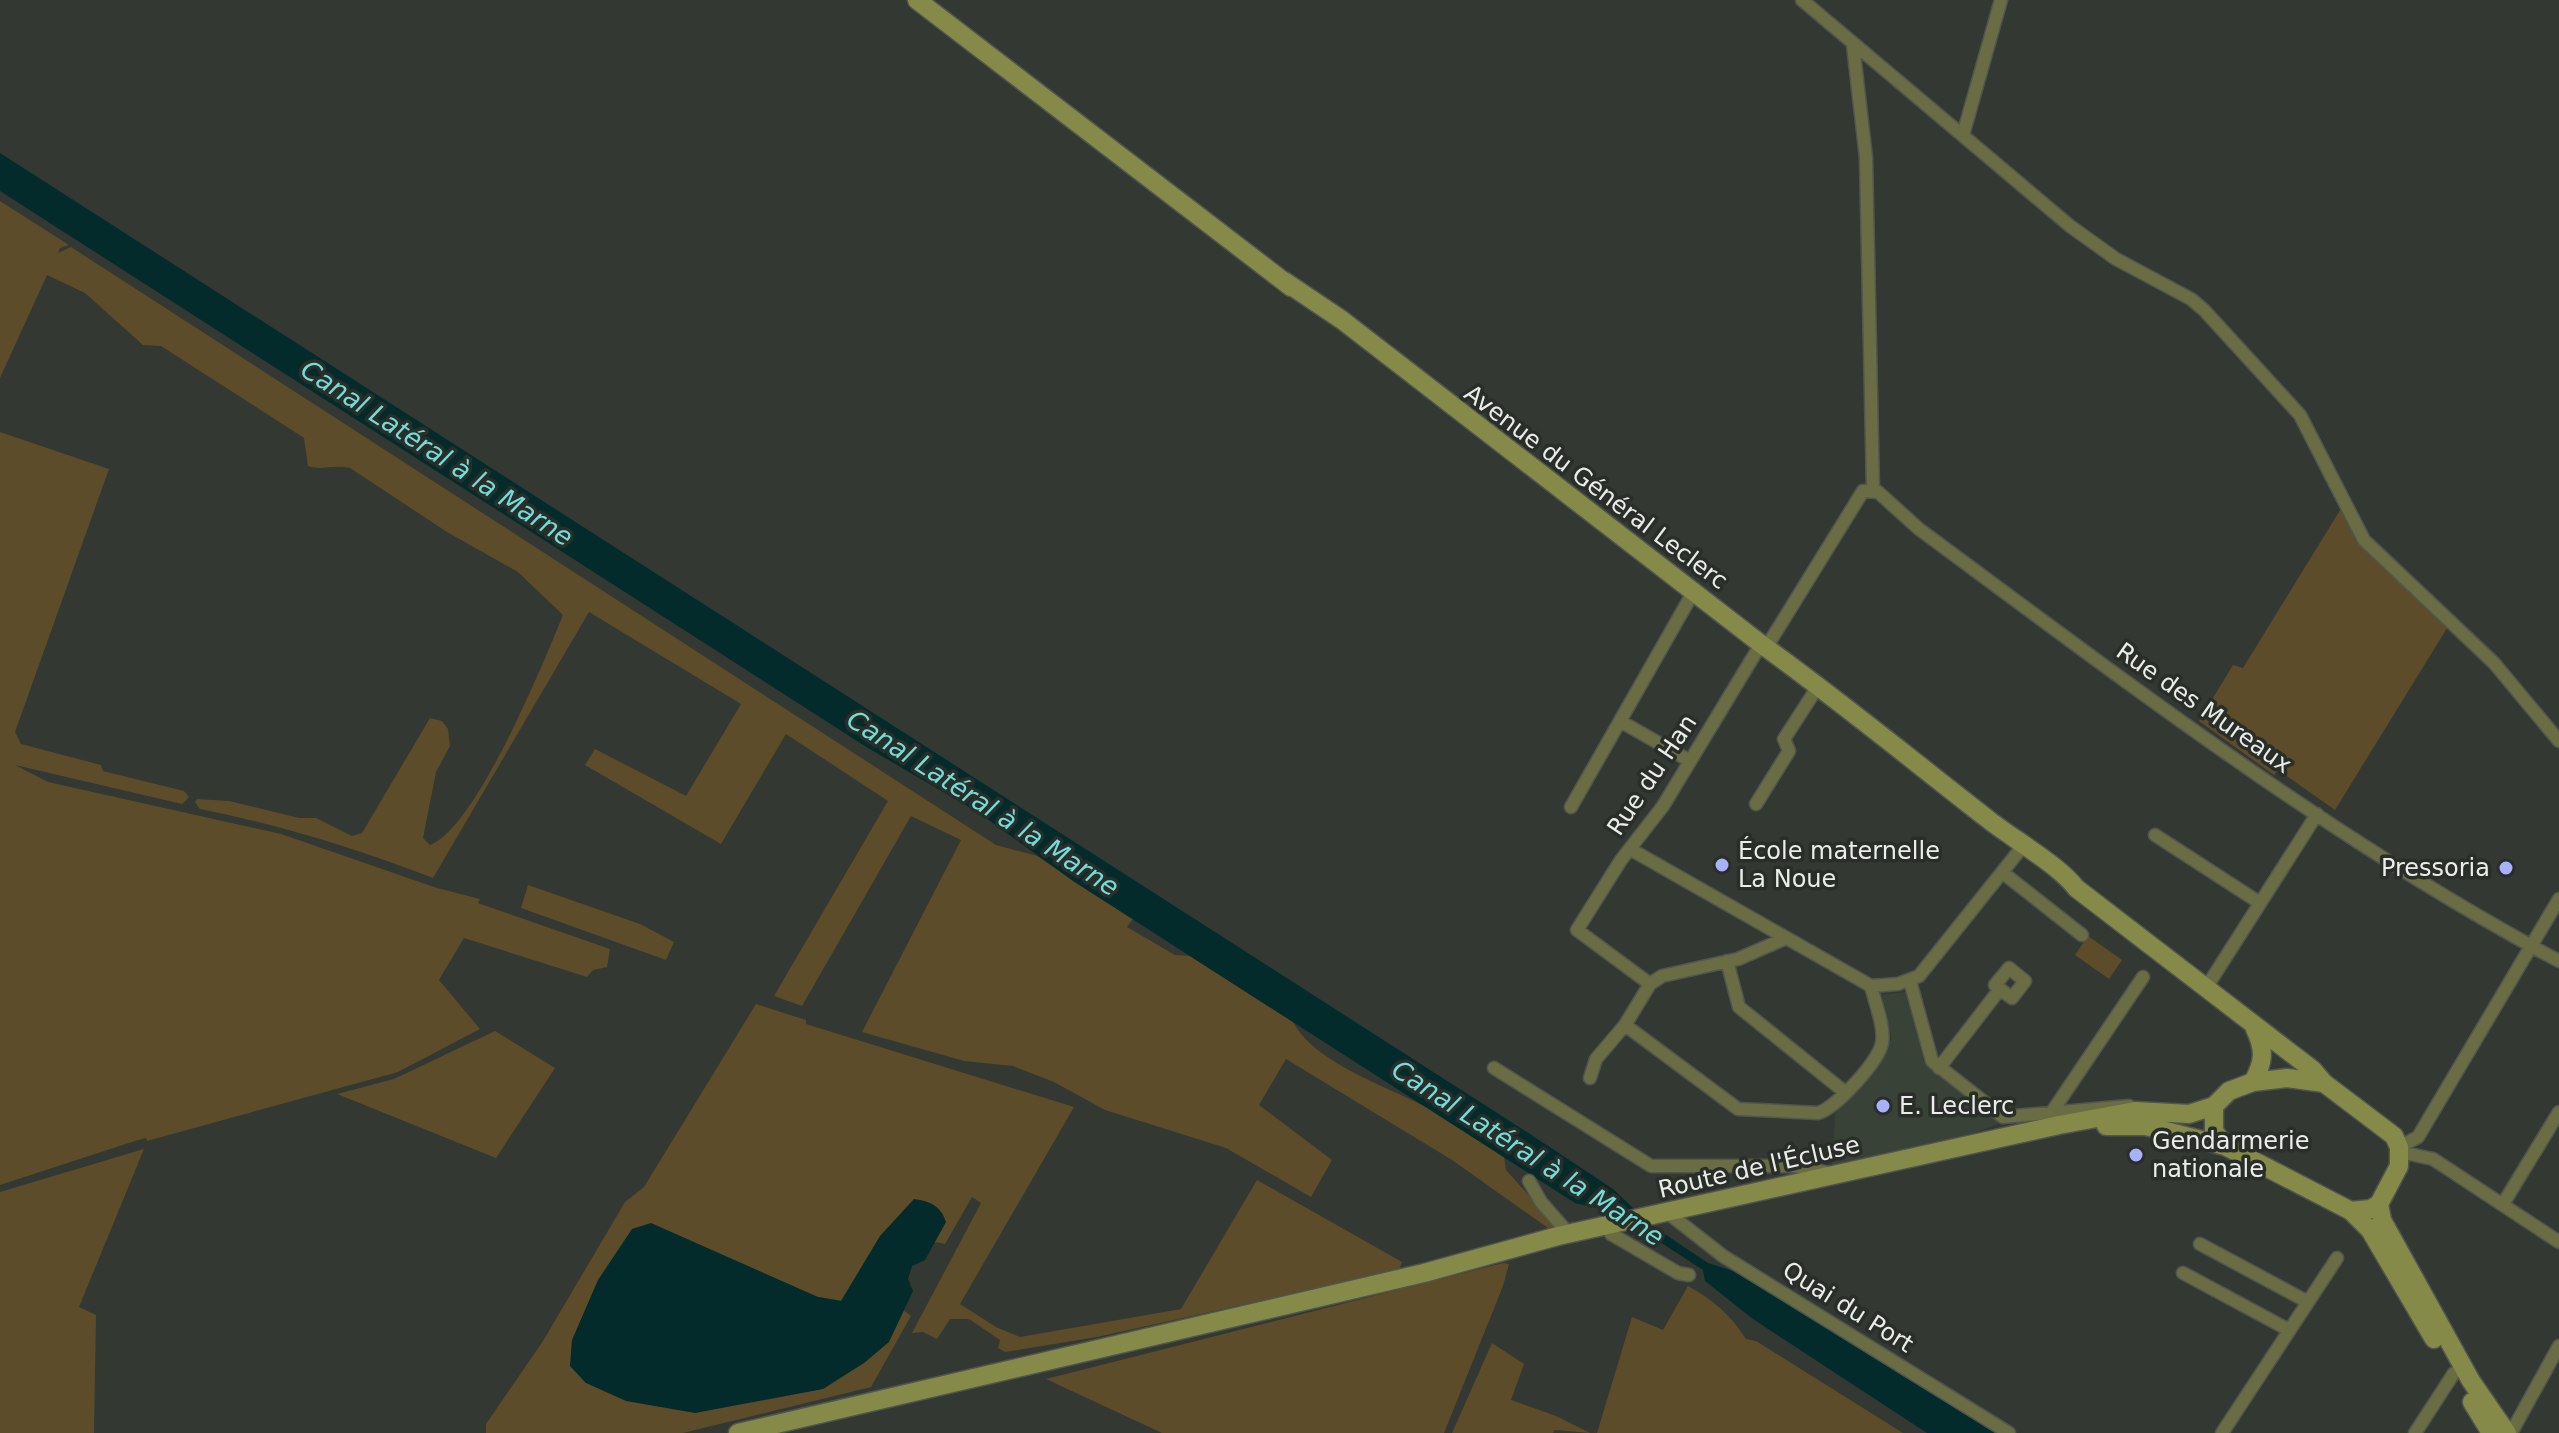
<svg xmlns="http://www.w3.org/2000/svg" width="2559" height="1433" font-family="'DejaVu Sans',sans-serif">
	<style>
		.built { fill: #394237 }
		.green { fill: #5c4c2a }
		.water { fill: #032b2b }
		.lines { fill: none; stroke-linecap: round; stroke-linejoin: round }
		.street-casing { stroke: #50554f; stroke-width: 15 }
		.secondary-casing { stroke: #50554f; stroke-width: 21 }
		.street { stroke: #6a6c44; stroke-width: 12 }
		.secondary { stroke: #868a48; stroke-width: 18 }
		.poi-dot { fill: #a7b1fc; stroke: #2a2e28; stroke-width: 3 }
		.labels { text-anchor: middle; stroke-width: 7; stroke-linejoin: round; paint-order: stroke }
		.street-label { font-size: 24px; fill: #eaedea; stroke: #2a2e28 }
		.poi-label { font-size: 24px; fill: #eaedea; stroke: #2a2e28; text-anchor: start }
		.water-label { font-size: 26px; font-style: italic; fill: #71dedd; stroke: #2a2e28 }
	</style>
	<rect width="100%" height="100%" fill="#333832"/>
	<path class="built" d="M1905,992L1924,1061L2000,1123L1974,1133L1832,1165L1835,1114L1892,1039L1882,995Z"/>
	<path class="green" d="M0,201L69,245L60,248L58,253L71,247L996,845L1037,856L1133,919L1127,927L1175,955L1190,956L1293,1022C1315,1063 1386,1086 1426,1107C1453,1121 1478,1140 1504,1157L1506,1170L1557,1227L1548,1228L1452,1160L1286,1059L1259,1105L1332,1160L1311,1197L1226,1148L1105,1110L1054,1082L1013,1066L964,1061L862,1032L961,840L911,816L802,1006L774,996L888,801L786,734L721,844L585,765L595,749L686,796L741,704L589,612L433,878C356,848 281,825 200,809L195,802L197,799L229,801L299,818H316L352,836L362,833L430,718L442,721L448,729L450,746L436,772L423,838L430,845C476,828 543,664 563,615L518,572L447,532L350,468C334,464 323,471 308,466L304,438L161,346L143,345L85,293L47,275L0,378Z
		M0,432L109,469L15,732L21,744L101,765L103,771L184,791L189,797L182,804L15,765L48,782L281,834L437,888L480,899L478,903L610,949L607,967L593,970L587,977L464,938L439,980L480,1029L398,1072L147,1141L146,1138L135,1141L0,1185Z
		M2342,507L2367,553L2449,625L2335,810L2278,770L2274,775L2199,721L2233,665L2243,668Z
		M528,885L640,924L674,942L666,960L521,908Z
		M2088,936L2122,960L2109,979L2075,955Z
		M756,1004L806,1020V1024L1074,1107L960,1304L996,1327L1020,1337L1181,1309L1257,1180L1402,1262L1399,1270L1097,1337L1005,1352L998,1348L1000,1340L969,1319H950L937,1339L923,1332L912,1333L981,1203L972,1197L945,1244L934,1242L946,1222L842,1301L819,1297L572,1340L571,1366L586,1383L896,1321L902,1309L911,1316L871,1387L683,1433H486V1424L543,1341L625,1202L644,1187Z
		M495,1031L555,1068L496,1158L337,1094L394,1079Z
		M144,1149L79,1307L96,1315L94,1433H0V1192Z
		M1503,1263L1509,1264L1503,1286L1444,1433H1162L1046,1379Z
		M1688,1286C1713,1300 1731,1315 1746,1339L1756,1341L1903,1433H1597L1632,1317L1663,1330Z
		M1492,1343L1524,1364L1511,1400L1556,1416L1590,1433L1555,1430L1553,1433H1452Z"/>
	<path class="water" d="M0,153L1530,1134L1613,1189L1651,1225L1708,1263L1746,1275L1995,1433H1927L1753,1319L1705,1281L1703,1270L1614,1212L1575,1203L1073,881L979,813L868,748L0,191Z
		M914,1199C930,1201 941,1206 946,1222L925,1260L912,1266L908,1279L913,1291L889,1342L864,1363L823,1389L695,1413L626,1401L586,1383L570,1366L572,1340L598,1280L632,1229L651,1223L818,1297L841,1301L880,1236Z"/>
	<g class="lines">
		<defs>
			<path id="street" d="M1802,0L2070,226L2116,259L2191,299L2204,310L2300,415L2364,540L2494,663L2559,741
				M1853,45L1866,158L1873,490
				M1963,135L2001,0
				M1766,648L1863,491L1878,492L1919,529C2125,681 2332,840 2559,961
				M1690,761L1620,721L1694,591
				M1756,804L1789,751L1784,739L1817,688
				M1571,807L1620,721
				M2155,835L2260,903
				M1630,849L1871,986L1898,984L1919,976L2023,846
				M2002,872L2082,935
				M1784,939L1738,959L1662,976L1650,984L1625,1025L1738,1109L1818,1113C1836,1108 1879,1061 1882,1043C1885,1027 1875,1003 1871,986
				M1727,961L1739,1007L1846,1093
				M1910,981L1932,1061L2003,1117L2129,1106
				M1650,984L1577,930L1621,860L1663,806L1761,644
				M2206,988L2317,814
				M1494,1068L1651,1166H1795L1834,1174
				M1939,1068L2000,989L1995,985L2009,968L2025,981L2012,998L2000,989
				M1590,1078L1596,1059L1625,1025
				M2052,1112L2143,977
				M2399,1147L2418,1137L2559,899
				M2400,1152L2433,1159L2559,1242
				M1529,1181L1541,1202L1569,1234
				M2503,1204L2559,1112
				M1668,1213L1723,1256L2009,1433
				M1608,1225L1611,1234L1678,1273L1689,1275
				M2200,1244L2308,1302
				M2183,1273L2289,1330
				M2222,1433L2337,1258
				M2415,1433L2454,1373
				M2511,1433L2559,1346"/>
			<path id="secondary" d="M917,0L1291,287
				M1284,281L1342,320L1761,644C1839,700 1913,761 1989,820C2013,839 2060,866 2076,888L2313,1070L2324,1083
				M2287,1078L2324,1083L2394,1136L2399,1147V1166L2379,1204L2371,1209L2351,1211L2225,1146L2214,1131V1106L2229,1091L2253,1082Z
				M2253,1082C2264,1062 2265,1050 2255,1029
				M2106,1126H2146L2225,1146
				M2379,1204L2382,1220L2471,1381L2507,1433
				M2351,1211L2370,1230L2434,1339
				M2472,1402L2491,1433
				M738,1433L1424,1273L1558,1236L2059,1125L2135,1111L2189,1114L2214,1106"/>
		</defs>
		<use href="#street" class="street-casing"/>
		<use href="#secondary" class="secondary-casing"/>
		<use href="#street" class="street"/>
		<use href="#secondary" class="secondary"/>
	</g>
	<g class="poi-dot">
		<circle cx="1722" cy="865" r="8"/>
		<circle cx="2506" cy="868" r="8"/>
		<circle cx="1883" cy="1106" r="8"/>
		<circle cx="2136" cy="1155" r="8"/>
	</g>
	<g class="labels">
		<g class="street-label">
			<text transform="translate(1596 487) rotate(37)" y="8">Avenue du Général Leclerc</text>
			<text transform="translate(2204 708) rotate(35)" y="8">Rue des Mureaux</text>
			<text transform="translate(1652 775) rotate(-56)" y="8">Rue du Han</text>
			<text transform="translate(1759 1167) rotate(-13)" y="8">Route de l'Écluse</text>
			<text transform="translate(1848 1307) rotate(32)" y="8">Quai du Port</text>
		</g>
		<g class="poi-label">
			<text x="1738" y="859">École maternelle<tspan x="1738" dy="28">La Noue</tspan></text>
			<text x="2490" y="876" text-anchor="end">Pressoria</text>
			<text x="1899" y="1114">E. Leclerc</text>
			<text x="2152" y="1149">Gendarmerie<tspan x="2152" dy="28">nationale</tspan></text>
		</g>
		<g class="water-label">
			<text transform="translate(437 453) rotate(33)" y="9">Canal Latéral à la Marne</text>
			<text transform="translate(983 803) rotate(33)" y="9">Canal Latéral à la Marne</text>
			<text transform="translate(1528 1153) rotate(33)" y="9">Canal Latéral à la Marne</text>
		</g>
	</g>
</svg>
